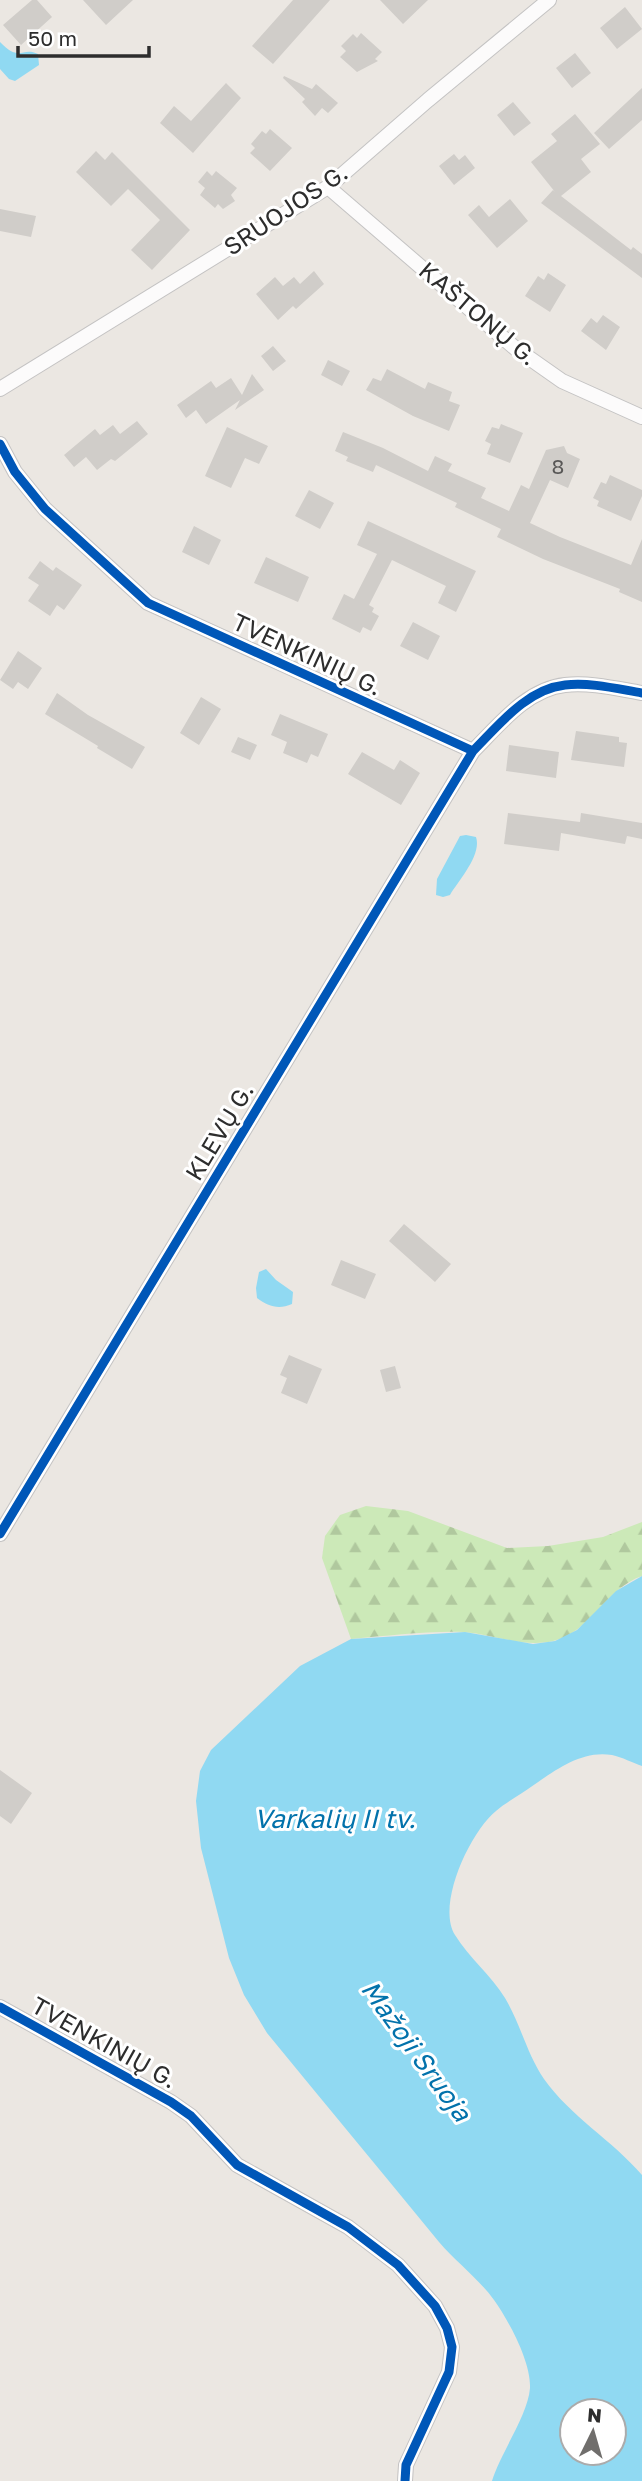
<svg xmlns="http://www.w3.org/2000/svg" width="642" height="2481" font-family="'Golos Text',sans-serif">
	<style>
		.forest { fill: url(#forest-firs) }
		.water { fill: #90d9f2; fill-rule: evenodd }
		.building { fill: #d0cdc9 }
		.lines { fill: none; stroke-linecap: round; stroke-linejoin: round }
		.street-casing { stroke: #c4c3c3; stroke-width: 16 }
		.street { stroke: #fcfbfb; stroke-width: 14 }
		.cycleway-casing { stroke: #fff; stroke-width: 13 }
		.cycleway { stroke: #0057b8; stroke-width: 9 }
		.labels { text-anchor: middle; stroke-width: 6; stroke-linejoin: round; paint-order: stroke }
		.number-label { font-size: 21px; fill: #585756 }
		.street-label { font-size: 24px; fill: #2d2d2d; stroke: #fff }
		.water-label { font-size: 26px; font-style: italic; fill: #0272ab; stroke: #fff }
	</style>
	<defs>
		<pattern id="forest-firs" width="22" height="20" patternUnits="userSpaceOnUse" patternTransform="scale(1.75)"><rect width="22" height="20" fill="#cce9b8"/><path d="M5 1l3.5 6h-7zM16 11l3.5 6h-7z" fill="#b0c89e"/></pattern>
	</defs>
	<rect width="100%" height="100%" fill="#ebe7e2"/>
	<path class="forest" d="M366,1506L408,1511L507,1548L548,1546L603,1537L642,1522V1576C606,1588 590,1633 553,1641C523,1648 493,1634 463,1632C426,1631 388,1636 351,1639L322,1558L325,1536L340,1515Z"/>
	<path class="water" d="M0,42C20,63 22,46 38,54L39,65L15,81L9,79L0,69Z
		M466,835L476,837C482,855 459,880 450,895L443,897L436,895L437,879L460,836Z
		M266,1269L276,1280L293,1292L292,1304C278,1310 268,1306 257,1298L256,1288L259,1272Z
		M642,1576V1766C633,1763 622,1757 612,1755C578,1749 548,1776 522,1793C513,1799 504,1804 496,1811C470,1832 436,1905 455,1935C469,1958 491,1975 505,1998C520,2023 527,2054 544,2079C570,2116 613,2141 642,2175V2481H492C501,2452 528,2415 530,2388C531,2362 509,2321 494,2300C479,2279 456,2262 439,2242C382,2172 324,2103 267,2033L244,1995L229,1958L201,1848L196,1801L200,1771L211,1750L300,1666L351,1639L465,1632L533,1644L555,1641L577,1630L616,1591ZM572,2411H614V2453H572Z"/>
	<path class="building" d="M32,0H37L52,17L21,45L3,25Z
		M83,0H133L106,25Z
		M293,0H330L273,64L252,46Z
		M380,0H428L403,24Z
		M625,7L642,29L617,49L600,28Z
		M361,33L382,52L375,59L378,61L357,72L340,57L346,51L341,46L353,34L357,38Z
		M575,53L591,73L572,88L556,68Z
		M284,76L312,89L316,84L338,103L328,113L322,108L315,116L302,102L305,99L283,78Z
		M226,83L241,98L193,153L160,123L174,106L191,121Z
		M642,88V120L609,149L594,133Z
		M513,102L531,123L514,136L497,115Z
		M575,114L600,144L581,159L591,172L561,196L631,250L633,247L642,254V278L541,203L553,190L555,192L531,162L557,141L551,134Z
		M270,129L292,148L270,171L250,153L255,148L251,144L262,131L266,134Z
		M96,151L105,160L112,152L190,230L152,270L131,250L160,220L128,189L111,206L76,172Z
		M454,154L459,160L465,155L475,168L454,185L439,166Z
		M207,171L212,176L216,171L237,188L231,195L235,201L223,209L218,204L215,208L200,195L205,188L198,182Z
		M510,199L528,221L497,248L468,215L479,205L489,217Z
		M0,209L36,216L31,237L0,231Z
		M314,271L324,284L296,309L293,306L278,320L256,294L275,277L283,286L294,277L300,284Z
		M548,273L566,285L550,312L525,296L538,276L544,280Z
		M603,315L620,327L606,350L581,331L591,318L597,323Z
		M273,346L286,361L273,371L261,356Z
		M328,360L350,371L342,386L321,375Z
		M387,369L425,389L428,382L452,392L449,401L460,405L449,431L413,416L366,390L373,378L381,381Z
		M252,374L264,390L235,410L240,400L206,424L196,410L186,418L177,405L211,381L216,388L231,378L242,395Z
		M137,421L148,434L115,461L111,459L97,470L86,457L74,467L64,455L95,429L100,435L113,425L120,434Z
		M501,424L523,433L510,463L487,454L491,444L485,441L492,427L499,429Z
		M227,427L268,446L259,464L245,458L231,488L205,476Z
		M343,432L383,448L428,471L435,456L452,464L448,471L486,488L481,498L509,511L521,485L529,489L546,450L564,446L567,453L580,459L568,488L550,480L530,523L560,537L631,565L642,539V602L619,592L620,589L543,559L497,537L501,529L455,507L457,503L376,465L373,472L346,461L348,457L335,451Z
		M610,475L642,490V496L631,521L597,506L599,501L593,498L601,482L606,484Z
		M309,490L334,503L320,529L295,516Z
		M368,521L476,571L456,612L438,603L446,586L392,560L369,605L374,608L372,612L379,616L371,631L363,627L360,633L332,619L344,594L354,599L377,554L357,545Z
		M194,526L221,540L209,565L182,552Z
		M266,557L309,577L298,602L254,583Z
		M40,561L53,571L56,567L82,585L64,610L57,605L50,616L28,601L39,585L28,578Z
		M413,622L440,636L428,660L400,646Z
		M18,651L42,668L28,689L18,682L13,689L0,680Z
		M57,693L88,715L145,747L132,769L97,748L98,746L45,714Z
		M201,697L221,709L199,745L180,733Z
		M280,714L328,734L318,757L311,754L307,763L283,753L287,742L271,735Z
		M576,731L619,737V742L627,743L624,767L571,760Z
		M238,737L257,745L250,760L231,752Z
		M509,745L559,752L556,778L506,771Z
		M362,752L394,770L400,760L420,773L401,805L348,774Z
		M508,813L580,822L581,813L642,823V839L627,836L625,844L561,833L559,851L504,844Z
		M404,1224L451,1264L435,1282L389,1241Z
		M341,1260L376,1274L365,1299L331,1285Z
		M289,1355L322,1369L307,1404L281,1393L287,1378L280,1375Z
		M395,1366L401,1388L386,1392L380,1370Z
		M0,1770L32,1793L11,1824L0,1816Z"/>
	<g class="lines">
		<defs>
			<path id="street" d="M328,187L515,348L562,381L642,417
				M0,389L328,187L428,100L549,0
				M0,444L15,472L45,509L148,603L473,751C499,725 527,689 565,685C590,682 618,689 642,693
				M0,1534L473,751
				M0,2007L171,2102L191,2116L237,2165L348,2227L398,2265L435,2306L447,2328L452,2347L449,2372L406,2465L405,2481"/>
		</defs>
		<use href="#street" class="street-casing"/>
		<use href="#street" class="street"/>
		<defs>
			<path id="cycleway" d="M0,444L15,472L45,509L148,603L473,751C499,725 527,689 565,685C590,682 618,689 642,693
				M0,1534L473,751
				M0,2007L171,2102L191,2116L237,2165L348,2227L398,2265L435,2306L447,2328L452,2347L449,2372L406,2465L405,2481"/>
		</defs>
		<use href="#cycleway" class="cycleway-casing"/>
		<use href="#cycleway" class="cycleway"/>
	</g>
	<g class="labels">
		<g class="number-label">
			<text x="558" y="474">8</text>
		</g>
		<g class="street-label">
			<text transform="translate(286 210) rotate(-34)" y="8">SRUOJOS G.</text>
			<text transform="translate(478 314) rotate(40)" y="8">KAŠTONŲ G.</text>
			<text transform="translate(307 655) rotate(25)" y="8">TVENKINIŲ G.</text>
			<text transform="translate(220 1132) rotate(-59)" y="8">KLEVŲ G.</text>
			<text transform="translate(104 2043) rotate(29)" y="8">TVENKINIŲ G.</text>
		</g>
		<g class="water-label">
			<text x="335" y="1828">Varkalių II tv.</text>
			<text transform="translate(416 2051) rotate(54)" y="9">Mažoji Sruoja</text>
		</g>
	</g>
	<g transform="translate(593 2432) rotate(5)"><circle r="33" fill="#ffffff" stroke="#ababab" stroke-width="2"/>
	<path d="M0-5L12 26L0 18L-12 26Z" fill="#706e6c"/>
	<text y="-10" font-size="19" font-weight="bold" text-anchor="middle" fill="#2d2d2d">N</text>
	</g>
	<path d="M18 46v10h131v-10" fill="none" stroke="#2d2d2d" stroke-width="3.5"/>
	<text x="28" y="46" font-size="21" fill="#2d2d2d" stroke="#ffffff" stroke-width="5" paint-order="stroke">50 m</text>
</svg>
